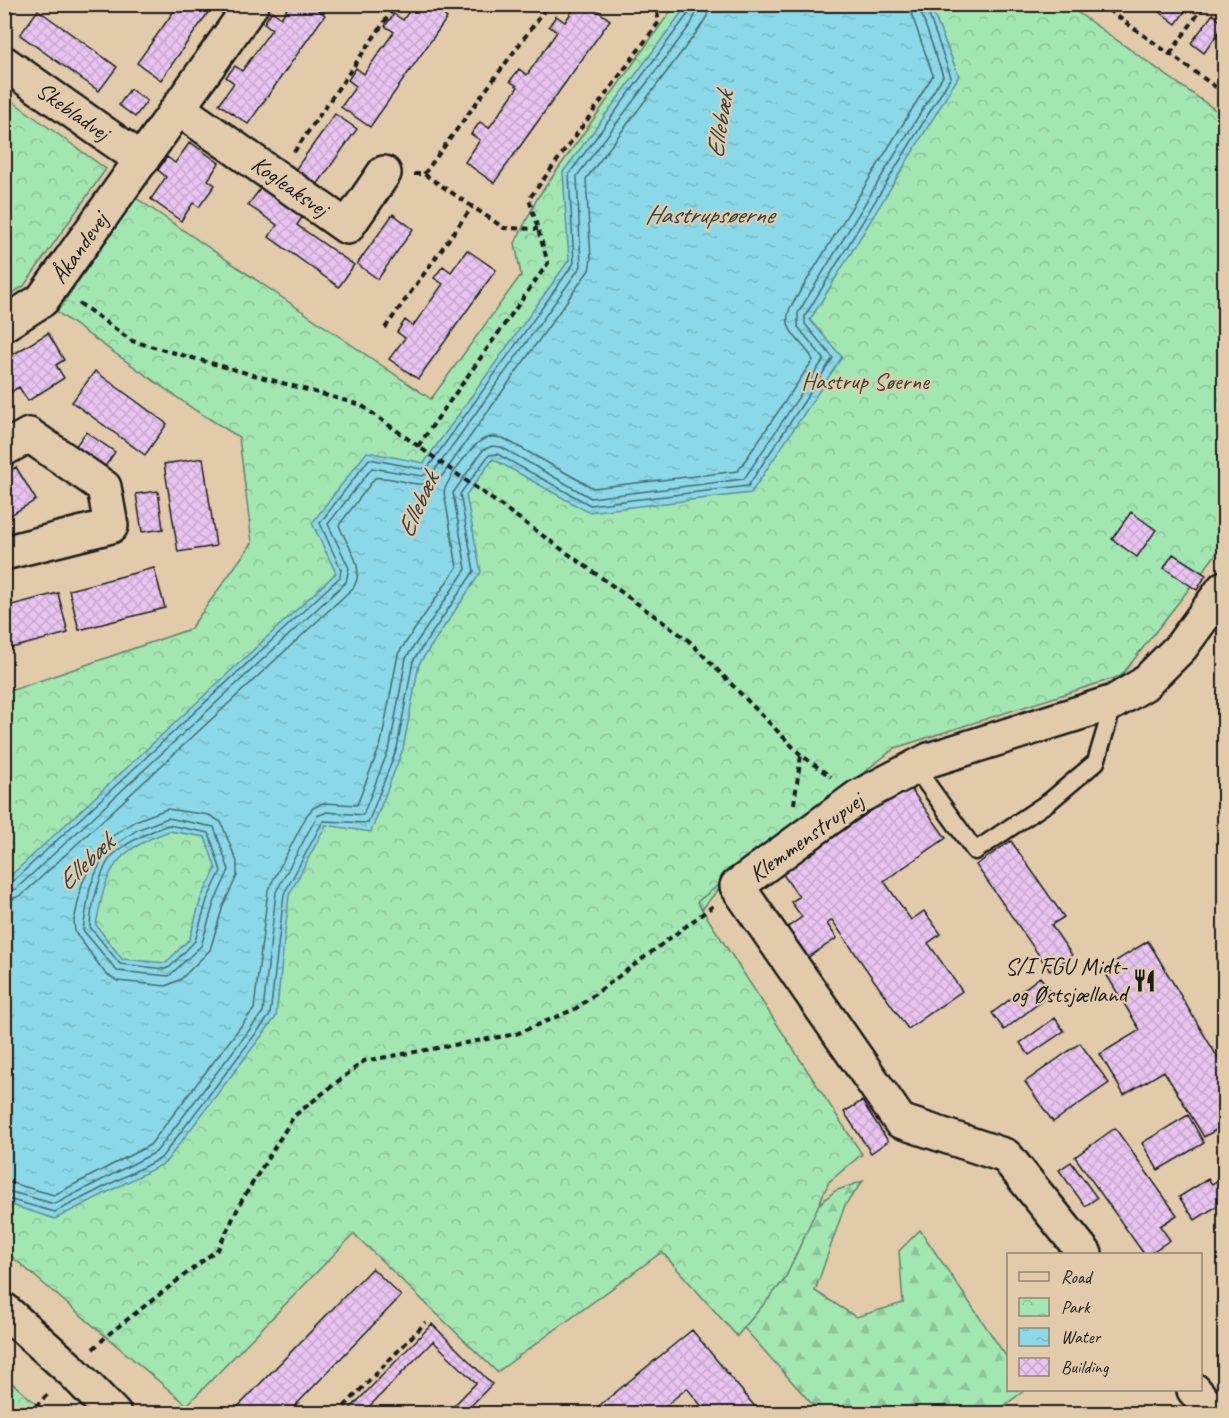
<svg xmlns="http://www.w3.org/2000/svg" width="1229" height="1418" font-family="Caveat,sans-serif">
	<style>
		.forest { fill: url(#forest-firs); stroke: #5f8167; stroke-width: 1.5 }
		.park { fill: url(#park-crowns); stroke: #5f8167; stroke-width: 1.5 }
		.water { fill: url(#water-ripples); stroke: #5f8d96; stroke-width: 1.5; fill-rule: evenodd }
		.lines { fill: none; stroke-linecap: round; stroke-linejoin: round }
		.shore { stroke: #48686e; stroke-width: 1.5 }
		.building { fill: url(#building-cross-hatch); stroke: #1c1c1c; stroke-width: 1.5 }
		.service-casing { stroke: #1c1c1c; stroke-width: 21 }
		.minor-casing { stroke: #1c1c1c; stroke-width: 38 }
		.tertiary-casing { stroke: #1c1c1c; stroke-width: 38 }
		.path { stroke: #1c1c1c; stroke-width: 4; stroke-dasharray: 6 4.5; stroke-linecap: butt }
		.service { stroke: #e2cbab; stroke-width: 16 }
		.minor { stroke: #e2cbab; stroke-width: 33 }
		.tertiary { stroke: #e2cbab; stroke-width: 33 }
		.labels { text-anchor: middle; stroke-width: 4.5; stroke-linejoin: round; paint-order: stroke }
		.street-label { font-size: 24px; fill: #1c1c1c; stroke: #e2cbab }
		.park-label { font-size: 24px; fill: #37443a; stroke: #e2cbab }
		.poi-label { font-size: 24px; fill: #1c1c1c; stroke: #e2cbab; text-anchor: end }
		.water-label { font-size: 26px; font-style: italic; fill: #324245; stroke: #e2cbab }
	</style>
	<defs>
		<pattern id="forest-firs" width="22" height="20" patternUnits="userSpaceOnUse" patternTransform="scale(1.5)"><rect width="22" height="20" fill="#a2e6b2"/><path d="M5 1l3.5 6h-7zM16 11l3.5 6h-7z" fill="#8bc598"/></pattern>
		<pattern id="park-crowns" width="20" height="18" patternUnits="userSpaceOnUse" patternTransform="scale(1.5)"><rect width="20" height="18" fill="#a2e6b2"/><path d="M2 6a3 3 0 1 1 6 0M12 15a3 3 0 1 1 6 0" fill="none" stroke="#8bc598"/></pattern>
		<pattern id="water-ripples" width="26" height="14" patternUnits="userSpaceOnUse" patternTransform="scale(1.5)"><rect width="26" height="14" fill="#8bd9e8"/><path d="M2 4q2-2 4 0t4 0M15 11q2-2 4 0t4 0" fill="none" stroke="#77bac6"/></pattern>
		<pattern id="building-cross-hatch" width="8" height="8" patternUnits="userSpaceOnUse" patternTransform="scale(1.5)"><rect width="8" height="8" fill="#e8c4f0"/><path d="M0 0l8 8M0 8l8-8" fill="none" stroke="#c6a8cd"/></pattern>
	</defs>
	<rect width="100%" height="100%" fill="#e2cbab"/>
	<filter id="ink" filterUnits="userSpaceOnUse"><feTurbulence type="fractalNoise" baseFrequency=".0167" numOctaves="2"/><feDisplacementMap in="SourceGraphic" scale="12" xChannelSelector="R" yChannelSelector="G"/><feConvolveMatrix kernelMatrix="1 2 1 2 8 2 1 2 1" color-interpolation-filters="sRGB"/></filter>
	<g filter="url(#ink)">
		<path class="forest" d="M469,830L769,835L711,898L663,960L805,1216L835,1191L863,1181L845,1205L815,1291L856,1317L903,1303L899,1251L920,1230L1008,1359V1390H1025L994,1413H820L669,1244Z"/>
		<path class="park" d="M675,5H1067L1224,116V544L1121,676L895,748L697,902L862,1154L829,1182L785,1279L737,1336L662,1252L497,1372L354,1234L187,1405L5,1251L4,693L190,629L252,543L239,437L195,410L57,312L136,198L431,399L521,275L515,243L538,197Z
			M5,96L106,169L24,286L5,298Z
			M4,1377H5L47,1413H5Z"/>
		<path class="water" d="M688,4L930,5L959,76L810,320L842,357L751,493L588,512L493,459L466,495L481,572L419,664L403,749L371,832L326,825L289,895L276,1017L165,1163L55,1219L5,1203V881L336,573L312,523L367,452L424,463L569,260L563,172ZM169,831L205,837L216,869L201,898L190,938L166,963L122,959L96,925C107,868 112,853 169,831Z"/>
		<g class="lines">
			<path class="shore" d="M167,809L209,815L221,822L237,862V876L223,906L210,950L181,979L166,986L117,981L105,973L75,932L74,921L82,884L101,844L135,821Z
				M168,818L214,827L229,870L214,903L201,946L169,976L117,971L83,930L90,887L105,852L137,830Z
				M168,825L209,833L221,871L207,900L195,941L170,967L165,969L120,964L90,927C90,911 101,866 113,855C128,841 149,832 168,825Z
				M4,885L11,883L340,577L341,570L320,523L369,459L422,469L429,466L574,263L569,174L691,10L692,4
				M4,893L16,889L346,582L349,568L328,524L372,468L422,476L435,470L581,266L577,176L691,24L700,4
				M4,902L22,895L353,588C367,567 346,545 339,525L375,478C398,475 423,495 442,476L589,270L591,259L586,179L699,29L707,16L709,4
				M4,1181L54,1195L150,1145L254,1009L268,890L307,815L313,808L323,803L357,805L381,743L398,654L457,567L444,492C447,480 472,444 484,439C490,436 496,437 503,438L593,488L738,471L813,360C804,341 780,332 790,308L933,75L908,4
				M4,1190L55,1204L156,1152L263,1012L276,892L317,816L327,812L363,815L390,746L406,658L466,569L453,493L483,450L492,446L501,447L591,498L744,479L824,359L798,327V313L943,76L918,4
				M4,1198L55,1212L161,1158L270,1015L284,894L323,821L368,823L397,748L413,661L474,571L460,494L489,455L497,454L590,505L748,486L833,358L805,324V316L951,77L925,4"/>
		</g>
		<path class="building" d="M179,4H214L161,80L137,63Z
			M290,4H310L325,15L248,124L219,104L234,83L226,77L235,66L242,71L272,29L264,23L272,11L281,18Z
			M414,4H429L447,18L370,127L341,107L356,86L348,80L356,68L364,74L394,32L385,26L394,14L403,20Z
			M577,4H588L610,20L494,183L465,162L480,140L471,134L480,122L489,128L518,87L510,81L519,69L527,75L557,32L549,26L556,16L565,22Z
			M1149,4H1190L1176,24Z
			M38,10L117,67L99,91L20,35Z
			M1213,14L1224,25L1204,53L1191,43Z
			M130,89L147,101L135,117L119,105Z
			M335,114L357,129L317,185L295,170Z
			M190,142L219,163L208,180L215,185L199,207L193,203L181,221L151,199L166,177L158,170L167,157L175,163Z
			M264,184L305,213L297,225L354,265L339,287L269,237L277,225L248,205Z
			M393,214L413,229L378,279L357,264Z
			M467,250L496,270L418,379L389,359L405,338L397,332L405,320L413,326L443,284L434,278L443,266L451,272Z
			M48,333L64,360L56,365L64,378L28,401L19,387L4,396V360Z
			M95,371L167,424L145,455L72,402Z
			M86,432L115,452L104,468L75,447Z
			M203,458L216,546L178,552L164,464Z
			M16,467L36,500L4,519V474Z
			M158,491L163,529L142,532L136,494Z
			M1131,512L1156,530L1137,557L1112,539Z
			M1173,554L1206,575L1197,590L1164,568Z
			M154,568L165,608L79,630L69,590Z
			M58,593L68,633L4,650V607Z
			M908,785L946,838L884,881L911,920L924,911L941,934L928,943L962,991L908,1029L832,920L827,924L837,938L801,962L781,932L802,917L791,902L799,897L782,873Z
			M1011,841L1064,917L1051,925L1072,955L1050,971L976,865Z
			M1148,941L1224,1068V1125L1204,1137L1164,1071L1124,1095L1100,1054L1140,1030L1103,969Z
			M1040,977L1052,993L1004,1030L992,1013Z
			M1055,1018L1064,1031L1029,1055L1020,1043Z
			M1080,1043L1109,1083L1053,1122L1025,1082Z
			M862,1101L888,1141L871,1153L844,1112Z
			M1188,1115L1204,1143L1158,1170L1142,1143Z
			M1115,1128L1177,1215L1160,1226L1170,1240L1149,1254H1144L1075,1157Z
			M1071,1162L1097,1198L1085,1206L1059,1170Z
			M1224,1176V1204L1223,1202L1195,1220L1179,1197L1208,1179L1212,1184Z
			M372,1268L401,1296L287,1414H231Z
			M432,1324L492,1384L463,1414H446L476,1383L433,1341L362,1414H345Z
			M692,1330L761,1414H708L687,1388L656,1414H589Z"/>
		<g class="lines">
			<defs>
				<path id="service" d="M915,767L975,851L1050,801L1096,762L1114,702"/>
				<path id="minor" d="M4,63L142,160
					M179,109L347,227L384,173
					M4,324L42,300L252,4
					M4,449L29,435L104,487L111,526L4,553
					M1085,1254L1006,1156L900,1121L737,886L858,797L929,760L1114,702L1144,684L1181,647L1224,588
					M1194,1390L1214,1414"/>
				<path id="tertiary" d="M4,1310L72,1371L114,1414"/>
			</defs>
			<use href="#service" class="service-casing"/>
			<use href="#minor" class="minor-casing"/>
			<use href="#tertiary" class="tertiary-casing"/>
			<path class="path" d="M1100,4L1224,93
				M1170,54L1205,4
				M294,152L392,11
				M414,174H424L504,228L538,229
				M424,174L544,11
				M79,303L132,341L361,405L688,640L801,755L831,777
				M385,328L472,207
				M418,446L548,263L529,199L659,22L655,4
				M794,804L801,755
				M93,1349L110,1333L218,1249L242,1200L294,1116L364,1061L516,1034L575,1009L713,906
				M28,1414L49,1393
				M337,1414L426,1322"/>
			<use href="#service" class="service"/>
			<use href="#minor" class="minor"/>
			<use href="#tertiary" class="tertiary"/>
		</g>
	</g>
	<defs>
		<symbol id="restaurant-bare" viewBox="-9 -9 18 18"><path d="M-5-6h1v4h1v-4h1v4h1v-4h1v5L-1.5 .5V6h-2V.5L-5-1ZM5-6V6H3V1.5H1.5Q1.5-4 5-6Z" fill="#1c1c1c" stroke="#e2cbab" stroke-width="2.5" paint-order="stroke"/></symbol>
	</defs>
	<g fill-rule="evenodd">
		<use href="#restaurant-bare" x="1128" y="964" width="33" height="33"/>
	</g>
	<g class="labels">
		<g class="street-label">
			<text transform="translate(73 111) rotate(35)" y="8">Skebladvej</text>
			<text transform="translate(290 186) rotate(35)" y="8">Kogleaksvej</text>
			<text transform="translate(79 248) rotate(-55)" y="8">Åkandevej</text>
			<text transform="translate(806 837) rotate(-36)" y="8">Klemmenstrupvej</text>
		</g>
		<g class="park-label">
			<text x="865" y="389">Hastrup Søerne</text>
		</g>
		<g class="poi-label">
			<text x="1127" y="974">S/I FGU Midt-<tspan x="1127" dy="28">og Østsjælland</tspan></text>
		</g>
		<g class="water-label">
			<text transform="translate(719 125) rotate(-81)" y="9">Ellebæk</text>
			<text x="709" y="223">Hastrupsøerne</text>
			<text transform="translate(417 505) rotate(-66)" y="9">Ellebæk</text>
			<text transform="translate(85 862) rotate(-44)" y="9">Ellebæk</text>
		</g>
	</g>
	<rect width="1229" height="1418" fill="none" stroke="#e2cbab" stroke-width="24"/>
	<rect x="12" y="12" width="1205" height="1394" fill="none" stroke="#1c1c1c" stroke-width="2" filter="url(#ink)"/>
	<rect x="1007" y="1253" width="195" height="138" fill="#e2cbab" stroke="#938572" stroke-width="1.5"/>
	<rect x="1019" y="1272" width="30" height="9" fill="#e2cbab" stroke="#938572" stroke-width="1.5"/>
	<text x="1061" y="1283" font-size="18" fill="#1c1c1c">Road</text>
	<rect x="1019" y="1298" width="30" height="18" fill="url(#park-crowns)" stroke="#938572" stroke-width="1.5"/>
	<text x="1061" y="1313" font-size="18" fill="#1c1c1c">Park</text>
	<rect x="1019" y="1328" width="30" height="18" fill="url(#water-ripples)" stroke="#938572" stroke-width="1.5"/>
	<text x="1061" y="1343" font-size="18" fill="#1c1c1c">Water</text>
	<rect x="1019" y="1358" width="30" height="18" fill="url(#building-cross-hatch)" stroke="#938572" stroke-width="1.5"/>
	<text x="1061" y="1373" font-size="18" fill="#1c1c1c">Building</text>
</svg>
